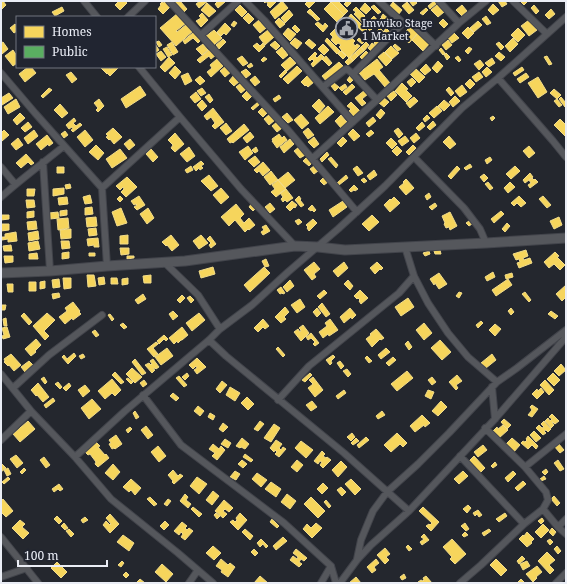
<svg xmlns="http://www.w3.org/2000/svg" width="567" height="584" font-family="'Noto Serif',serif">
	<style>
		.homes { fill: #f6d55c; stroke: #f2dc8a }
		.public { fill: #5aae61; stroke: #85c18d }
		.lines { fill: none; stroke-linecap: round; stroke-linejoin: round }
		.street-casing { stroke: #42444b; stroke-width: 8 }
		.secondary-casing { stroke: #42444b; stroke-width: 11 }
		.street { stroke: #55575c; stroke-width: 6 }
		.secondary { stroke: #55575c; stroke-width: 9 }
		.labels { text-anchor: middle; stroke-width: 4; stroke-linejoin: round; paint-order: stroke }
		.poi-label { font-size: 11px; fill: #eaedf5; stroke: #212531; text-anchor: start }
	</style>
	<rect width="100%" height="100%" fill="#24272e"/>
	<path class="homes" d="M3,1L6,5L1,10V3Z
		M119,1H125L127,3L120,10L115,5Z
		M174,1H180L187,9L184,12Z
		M200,1H208L199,8L196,4Z
		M218,1H225V2L218,8L215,4Z
		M263,1H277L270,8L267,5L268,4L266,1L265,3Z
		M282,1L288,8L275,19L270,12Z
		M308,1H316L309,8L305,4Z
		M330,1H338L348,11L344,15Z
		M347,1H350L351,3L347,7L344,4Z
		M409,1H415L417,3L413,6Z
		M434,1H435L437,3L430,9L428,6Z
		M498,1H505L507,4L502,7Z
		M520,1H526L527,2L524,5Z
		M162,2L163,3L165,2L170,7L163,14L158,9L161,5L160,4Z
		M331,2L344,15L337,22L324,9Z
		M393,2L402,10L398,15L389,7Z
		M407,2L414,10L409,14L402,6Z
		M207,3L216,11L209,17L201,10Z
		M365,3L371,9L366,14L360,9Z
		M438,4L444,12L438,17L431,10Z
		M493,4L499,10L493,15L488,10Z
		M240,5L247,12L242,17L235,10Z
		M374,5L381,12L378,14L371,7Z
		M462,5L467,11L462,16L456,10Z
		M534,5L539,11L536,14L531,8Z
		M62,7L64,11L55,16L52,12Z
		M356,7L365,16L362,19L368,25L371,22L375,26L370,31L354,14L356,12L353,10Z
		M426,8L428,10L423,15L420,13Z
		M310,9L315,14L312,16L307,12Z
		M551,9L555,14L549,19L545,15Z
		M289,10L293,15L285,23L281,18Z
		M178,13L186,23L176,31L177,32L187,24L193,31L176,46L160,28Z
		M202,13L208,20L201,27L196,21L201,18L199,16Z
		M248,13L254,19L249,24L243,18Z
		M315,14L320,19L317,21L312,16Z
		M351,14L367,30L364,33L348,18Z
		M383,14L391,21L388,24L381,17Z
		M374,16L378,21L381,18L384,22L378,27L371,19Z
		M486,16L491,23L487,25L482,19Z
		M279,18L285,24L280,28L275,22Z
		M443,19L448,24L444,28L439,23Z
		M259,20L266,28L260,33L253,25Z
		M529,20L537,30L529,36L521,26Z
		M234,21L237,23L234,27L231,25Z
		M394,21L397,24L392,29L389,26Z
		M478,21L482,25L474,32L470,28Z
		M318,22L323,26L325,23L328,26L323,32L315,24Z
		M384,22L387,25L384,28L381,26Z
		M225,23L231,29L226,35L224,33L221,36L217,32Z
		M15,24L17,27L15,29L17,31L14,33L10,28Z
		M295,25L300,30L297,33L292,28Z
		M339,25L343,28L338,33L340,35L344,31L355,41L353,43L355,46L357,44L360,46L349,58L341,50V49L339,47L341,45L338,43L336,45L331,40L333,37L330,34Z
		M412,25L419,32L409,43L401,36Z
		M468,27L474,33L468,39L462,33Z
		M288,28L296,34L290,41L283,34Z
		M380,28L383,31L380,33L377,31Z
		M386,28L390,32L388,34L384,31Z
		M518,28L525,35L518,42L511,35Z
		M214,30L222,38L214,45L206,36Z
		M268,30L274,37L265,45L259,37Z
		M384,31L388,34L385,37L381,34Z
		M194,32L201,40L198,43L193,38L185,44L183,41Z
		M419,32L430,43L423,51L412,40Z
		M375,33L378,36L375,39L372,36Z
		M454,33L459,38L452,43L448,38Z
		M381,34L385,37L381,41L377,38Z
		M295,38L302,43L297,49L290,43Z
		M327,38L340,51L337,54L325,41Z
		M359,38L364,42L362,44L357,40Z
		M513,38L518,44L510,52L505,46Z
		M223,39L226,42L219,49L216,45Z
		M309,39L316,45L312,49L305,43Z
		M378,39L381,42L376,46L374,43Z
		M448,40L452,45L446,50L442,45Z
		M159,41L162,45L159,47L156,42Z
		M275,41L280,46L276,50L270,45Z
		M3,42L8,49L2,54L1,53V43Z
		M172,42L178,52L173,55L167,45Z
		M366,42L369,45L364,51L361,47Z
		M499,42L504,47L501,50L496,44Z
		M257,43L260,46L263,43L265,46L259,52L253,46Z
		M372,43L376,46L371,51L368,48Z
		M155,44L159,50L155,53Z
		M203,44L208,50L202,55L196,49Z
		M323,44L329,50L324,55L318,49Z
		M395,44L401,49L398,51L393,46Z
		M391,46L399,53L392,59L385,52Z
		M167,47L172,55L168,57L163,49Z
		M282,47L288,55L283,59L276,52Z
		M361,47L364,51L358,56L355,53Z
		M469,47L472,49L468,54L465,51Z
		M211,48L216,55L211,59L209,56L200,63L197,60Z
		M441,48L445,53L443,55L439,50Z
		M13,50L17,56V63L13,66L5,56Z
		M161,51L166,57L161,61L156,54Z
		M341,51L346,56L343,59L338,54Z
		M366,51L369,54L363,60L360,57Z
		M315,52L317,54L315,56L317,58L321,54L324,57L313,67L311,64L314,61L312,59L310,61L308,59Z
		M384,52L392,60L386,66L378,57Z
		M499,52L505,57L501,61L495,56Z
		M355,53L358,56L353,61L350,57Z
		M446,53L450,57L447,60L444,55Z
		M242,56L248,63L243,66L237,59Z
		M326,56L332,63L329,66L322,59Z
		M458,56L461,60L459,62L455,58Z
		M547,56L552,64L549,65L544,57Z
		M169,57L175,63L165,72L160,67Z
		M264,57L267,59L263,62L261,60Z
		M290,57L296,63L287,71L281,65Z
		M350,57L353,61L348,65L345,62Z
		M492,58L495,63L489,67L485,63Z
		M217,59L223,66L211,77L207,72L212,68L210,65Z
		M377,59L383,67L379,70L390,83L385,87L374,74L365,80L359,73Z
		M480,60L484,65L479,70L474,64Z
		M438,61L443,66L437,73L432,68Z
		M339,62L344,67L327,82L322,76Z
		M251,63L253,66L249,68L247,66Z
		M426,64L431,70L425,75L420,70Z
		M227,65L232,71L225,77L220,71Z
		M175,66L181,72L175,79L169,73Z
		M297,66L302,71L288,84L283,79Z
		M28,67H31L36,73L25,82L19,74Z
		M100,67H108L110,69L113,67H119L110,76L107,73V74Z
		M487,67L492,72L486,77L482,72Z
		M522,67L524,70L515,76L513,73Z
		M246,69L251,74L246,78L241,72Z
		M416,69L425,77L419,83L410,74Z
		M285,70L287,72L281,78L279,76Z
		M71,72L77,79L72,83L66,75Z
		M479,72L483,77L476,82L472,77Z
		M188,73L192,81L185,85L181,76Z
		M526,73L529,77L520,83L517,79Z
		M234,75L240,81L234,86L229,81Z
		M308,75L314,82L308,87L306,85L305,86L301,82Z
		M200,76L205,81L200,85L195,80Z
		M255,76L260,82L255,86L250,80Z
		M350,76L354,79L350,83L347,80Z
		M538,77L547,92L538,98L528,83Z
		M412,78L416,82L411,87L407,82Z
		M470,79L475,84L470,89L465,84Z
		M241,83L246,89L241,93L236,87Z
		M334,83L339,87L335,91L331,86Z
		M402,83L408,89L406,90L412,96L406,102L395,91Z
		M345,84L347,87L342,91L339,88Z
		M352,84L355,87L346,95L343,92Z
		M462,85L467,92L460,97L455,91Z
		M140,86L146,95L126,108L121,99Z
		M449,87L454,93L451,96L446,90Z
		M49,88L52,90L43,98L41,96Z
		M202,88L206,93L201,96L197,91Z
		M554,89L561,95L557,99L550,93Z
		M365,90L368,94L362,99L366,103L362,106L355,98Z
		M247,91L252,96L247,101L242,96Z
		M394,91L397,95L391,101L387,96Z
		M196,92L201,99L195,103L190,97Z
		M9,93L13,98L2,105L1,103V98Z
		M209,94L213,100L210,103L205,97Z
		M279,95L281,98L275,102L273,99Z
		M455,96L460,101L453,107L449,102Z
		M414,97L418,101L410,108L406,103Z
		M561,97L566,103L565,107L559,99Z
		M384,98L389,102L384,107L379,103Z
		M16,99L20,107L8,114L4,107Z
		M99,99L104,106L98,112L96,110L98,108L94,103Z
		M319,99L325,106L319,113L312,106Z
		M557,99L562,105L559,107L554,101Z
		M202,100L207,106L202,111L197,105Z
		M444,100L450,105L444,111L438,106Z
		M258,102L260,104L253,110L251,108Z
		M351,102L360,111L354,117L349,111L351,109L347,106Z
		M60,104L68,113L62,118L54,110Z
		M328,106L334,112L320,124L315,118Z
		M437,106L442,111L434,118L429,113Z
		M263,107L268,112L263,117L258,112Z
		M213,108L224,122L215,129L212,126L215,123L211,117L207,120L204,116Z
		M381,109L385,113L380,119L376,115Z
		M20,113L25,118L17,125L13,120Z
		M287,113L293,120L288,123L282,117Z
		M270,114L275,120L269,125L264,119Z
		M301,114L309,123L302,129L294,120Z
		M341,115L347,122L341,128L335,121Z
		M427,115L430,118L425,122L423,119Z
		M493,116L495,118L492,121L490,118Z
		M373,117L376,121L369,127L366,123Z
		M74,118L76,121L73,123L76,126L80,123L82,125L73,132L71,130L73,129L72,127L69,129L66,125Z
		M560,119L566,125V135L565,136L554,125Z
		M433,121L436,125L430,130L427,127Z
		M28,122L32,127L25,132L21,128Z
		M277,122L282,128L277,132L272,126Z
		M422,122L425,126L419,131L416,128Z
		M226,123L232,131L226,135L220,128Z
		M244,124L249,130L233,143L232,142L230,143L227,139Z
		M113,128L122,137L114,144L110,139L109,140L106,137L108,136L106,134Z
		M308,128L314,135L308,139L303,132Z
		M398,128L403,134L399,138L394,131Z
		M353,129L360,136L354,141L348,134Z
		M4,130L9,135L2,141L1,133Z
		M34,130L38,136L28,144L24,138Z
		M85,130L93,140L85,147L77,137Z
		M371,130L374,133L369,137L366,134Z
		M65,131L68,135L64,138L61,134Z
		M250,132L254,137L247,143L243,138Z
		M175,133L184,144L175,152L171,148L173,145L168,140Z
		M416,133L420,138L414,143L410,138Z
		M279,134L282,138L284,136L287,140L277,148L272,141H273L272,139Z
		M47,135L53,143L49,146L48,144L41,150L36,144Z
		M405,136L409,141L402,146L398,141Z
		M449,136L456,144L450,149L443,142Z
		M314,137L319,144L314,148L308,142Z
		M343,137L347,141L341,147L337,143Z
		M18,138L23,145L16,150L11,144Z
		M391,138L397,144L392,149L386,143Z
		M130,139L135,145L129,150L124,144Z
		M290,139L294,144L284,153L280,147Z
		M96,145L104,153L98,160L89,152Z
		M413,145L416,148L409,155L406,152Z
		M248,146L253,153L245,160L239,152Z
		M397,146L402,151L397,156L392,151Z
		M529,146L535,153L529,158L523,151Z
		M189,147L195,156L187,162L180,154Z
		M256,147L258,151L255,153L252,150Z
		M299,147L307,154L300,158L294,151Z
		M120,149L127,158L112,168L106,159Z
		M151,149L158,157L153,162L146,154Z
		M327,152L329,155L322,162L320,159Z
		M26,154L34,163L31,165L28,162L21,168L16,163Z
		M255,156L260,162L254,167L248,161Z
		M308,156L313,162L309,166L303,161Z
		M331,157L338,165L336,168L328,159Z
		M490,157L492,160L487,164L485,160Z
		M201,161L204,164L201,166L203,168L200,170L199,168L196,171L193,167Z
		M263,162L270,170L263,176L259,171L257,173L254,170Z
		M470,164L472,167L466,170L464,168Z
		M191,166L193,170L187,173L185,170Z
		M314,166L318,171L314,174L310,169Z
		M357,166L363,173L358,176L353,169Z
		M457,166L460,169L451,179L448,176Z
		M515,166L520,171L511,179L506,174Z
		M57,167H64V173H57Z
		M374,170L377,175L370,180L367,176Z
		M271,171L278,180L270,185L264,177Z
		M288,172L295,180L285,188L278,180Z
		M530,173L533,177L525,183L523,180Z
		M484,174L488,178L484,182L480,177Z
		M209,175L218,186L211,191L201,181Z
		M346,175L348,178L339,185L337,183Z
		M127,177L137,187L126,197L121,192L124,189L123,187L120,190L116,186Z
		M324,177L328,182L324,185L320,181Z
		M364,178L367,181L364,183L361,180Z
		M532,178L534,180L535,179L538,182L530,188L528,185L531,183L529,180Z
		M406,179L414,188L406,195L399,187L404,183L403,182Z
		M278,180L286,189L276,197L271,192L275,189L272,185Z
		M488,182L493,188L490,190L485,184Z
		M510,182L515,187L508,193L504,188Z
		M70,184L71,188L66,189L65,185Z
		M354,185L358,189L355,191L354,190L351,192L349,190Z
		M64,188V194L53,196V189Z
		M221,188L229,197L221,204L213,195Z
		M27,189H35L34,196H27Z
		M286,189L293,198L287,202L285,200L283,202L281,199L283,197L280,193Z
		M429,193L431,197L427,200L425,196Z
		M90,195L92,203L85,204L83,197Z
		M120,196L123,199L120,202L117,199Z
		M139,196L145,205L137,210L134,207L137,205L136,204L134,205L131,201Z
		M299,196L301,199L300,200L304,205L301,207L295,200Z
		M519,196L526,203L521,207L517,203L514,206L511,203Z
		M543,196L551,205L547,208L539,199Z
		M67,197L68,204L59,205L58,198Z
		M394,197L400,203L390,212L384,205L390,199L391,200Z
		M26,200H34L35,207L27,208Z
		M292,201L297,205L295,208L294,207L290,211L286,207Z
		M343,201L347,207L333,217L329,210Z
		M252,203L256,208L253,211L249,207Z
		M270,203L275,209L270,213L265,207Z
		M435,203L437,206L432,210L429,207Z
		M236,204L244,214L240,218L244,223L249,218L255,225L249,230L248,229L245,232L235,220L229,226L221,217Z
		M312,205L316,210L314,212L312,210L311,211L308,209Z
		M92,207L93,214L85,215V208Z
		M121,208L127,223L117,226L112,212Z
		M148,208L154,218L147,224L140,214Z
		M67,210V215L60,216V211Z
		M34,211V217L27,218V212Z
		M501,211L504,214L494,223L491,219Z
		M58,212L59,218L50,219L49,213Z
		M450,212L457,226L450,230L449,227L446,228L444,224L445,223L442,216Z
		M1,215H9V219L1,220Z
		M372,215L379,222L369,231L362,224Z
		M96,217L97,226L87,227L86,218Z
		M559,217L562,225L554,229L550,221Z
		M68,218L69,228L58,230L57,219Z
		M299,219L302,222L298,225L295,221Z
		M313,219L317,223L309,231L307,228L308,227L306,225Z
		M36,221L37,229L28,230L27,222Z
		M469,221L472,224L469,226L466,223Z
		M507,223L510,226L505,232L502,229Z
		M1,224H9V230L1,231Z
		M266,225L270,231L263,235L261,232L264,230L262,227Z
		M96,228L97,235L89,236L88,229Z
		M69,229H71V238L61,239L60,230Z
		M38,231L39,239L29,241L28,233Z
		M16,232L17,241L8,242V239L2,240V237H5V234Z
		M128,235V244H120V236Z
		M171,235L179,245L172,251L167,245L166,246L162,242Z
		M201,235L208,243L199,249L193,241Z
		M210,236L216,244L211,248L209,245L211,243L207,239Z
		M98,238L99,247H94V245L88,246L87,239Z
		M38,241L40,249L29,251L28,243Z
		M61,241H69L70,248L62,249Z
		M11,245L12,251H4L3,246Z
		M120,248H129V254L121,255Z
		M440,250L441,254H435L434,251Z
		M526,250L528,256L523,258L524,260L530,258L532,263L519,268L517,263L520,262L519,259L516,260L513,254Z
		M429,251L430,254L425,256L423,253Z
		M69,252V258L62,259V253Z
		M555,252L559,256L557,257L565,265L560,270L554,264L549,268L544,262Z
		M37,253L38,259H29V254Z
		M89,253H95V256H89Z
		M4,256H13V262L5,263Z
		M127,256H134V258L127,259Z
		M266,259L269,266L265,267L262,261Z
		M314,262L320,269L314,274L316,277L312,280L304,270Z
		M344,262L348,268L338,277L333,271Z
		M377,262L383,268L381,270L380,269L375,274L370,268Z
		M213,267L215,274L201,278L199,271Z
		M264,267L270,273L250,292L244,285Z
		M493,272L495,277L487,281L485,277Z
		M439,273L447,284L439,289L435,283L434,285L430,279Z
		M512,273L513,277L506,279L505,275Z
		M87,275H94L96,286L88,287Z
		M151,275V283H144L143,276Z
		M104,277L105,284L99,285L98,278Z
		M63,278H71V288L64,289Z
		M111,278H117L118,284H111Z
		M128,278V284L122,285V279Z
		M59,279L60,287L53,288L52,280Z
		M508,279L512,285L496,296L492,290Z
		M290,280L294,286L287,292L283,287Z
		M348,280L353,286L350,290L344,284Z
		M45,281V288L40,289V282Z
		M29,282H36V291H29Z
		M7,284H13V292H8Z
		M566,285V297L562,301L556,294Z
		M281,287L285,293L283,294L282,293L280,294L277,290Z
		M324,290L327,293L320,299L317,296Z
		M360,290L368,298L361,304L359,301L360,300L358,298L357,299L354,296Z
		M459,292L462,293L459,298L456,296Z
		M525,292L531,300L529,302L522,294Z
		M59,293L60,297L53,299L52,294Z
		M143,294L146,299L138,304L135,300Z
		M182,295L185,298L180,303L177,300Z
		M190,296L194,300L191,303L187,298Z
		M408,298L414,307L401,316L395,307Z
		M300,299L305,307L297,313L291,305Z
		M73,302L80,311L79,312L81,314L73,320L72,318L65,324L59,317L67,311L65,308Z
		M322,303L330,314L326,317L318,307Z
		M1,305H6L5,310H1Z
		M285,307L289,312L284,317L286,319L281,323L275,317Z
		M317,308L321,313L317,317L313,312Z
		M350,308L356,315L352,319L351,317L344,323L340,317Z
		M511,308L514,312L511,315L508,311Z
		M173,311L178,316L173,320L169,314Z
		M551,311L558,316L555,319L548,314Z
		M24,313L32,322L29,325L21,316Z
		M47,313L55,320L44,331L49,336L45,340L33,326Z
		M199,313L205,320L192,331L186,323Z
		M110,314L114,319L112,321L108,315Z
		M6,318L7,326H4L3,319Z
		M263,319L269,326L265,329L263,327L258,332L254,328Z
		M330,319L338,330L329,336L328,334L323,338L319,332L327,326L325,323Z
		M481,321L483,323L478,328L476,325Z
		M123,323L127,327L124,329L120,325Z
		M424,323L432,333L424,340L416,330Z
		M495,324L501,329L495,336L489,330Z
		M303,325L309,333L301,341L294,332L298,329L300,332L301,330L299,328Z
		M7,327L10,337L3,339L2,336L4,335L2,328Z
		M182,327L188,335L182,340H181L178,343L177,341L174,344L169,338Z
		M376,329L384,338L381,340L380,339L372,347L366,339L371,335L370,334Z
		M95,330L99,335L96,337L92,332Z
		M311,333L319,343L315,346L313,344L315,342L311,338L308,340L306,337Z
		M164,335L168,339L166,341L164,339L159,344L157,341Z
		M36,339L41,345L35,351L36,352L31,356L25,349Z
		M440,340L451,352L442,360L431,348Z
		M408,341L412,347L409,350L405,344Z
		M156,342L158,344L153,348L158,354L154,357L147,349Z
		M278,347L285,355L283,357L276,349Z
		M167,348L173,356L161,365L155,357Z
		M386,348L390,352L381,359L378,355Z
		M74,353L76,356L68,364L62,357L64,355L67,359Z
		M11,354L21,365L14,371L9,365L8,366L4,362L5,361L4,359Z
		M83,354L85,357L81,359L79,356Z
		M492,354L496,360L486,368L481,363Z
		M333,355L335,357L331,361L332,363L330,365L326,360Z
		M367,356L372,361L369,363L365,358Z
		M393,357L396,360L389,366L386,363Z
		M197,358L206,367L197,374L194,370L197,368L196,366L193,369L189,365Z
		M135,359L146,373L142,375L132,362Z
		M153,359L159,367L156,369L155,368L153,369L155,370L152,373L145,365L149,363L151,365L152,364L150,361Z
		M29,361L33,365L25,372L21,367Z
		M340,361L344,366L341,369L337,363Z
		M561,364L566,370L559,376L554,371Z
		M132,368L142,377L135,383L126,374Z
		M347,369L351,374L348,377L343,371Z
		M407,371L413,378L397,391L391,384Z
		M115,372L124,382L121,384L112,375Z
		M187,373L189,376L185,380L182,377Z
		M310,373L312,375L305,382L302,380Z
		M553,373L560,380L554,386L547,379Z
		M457,375L462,381L456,385L458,388L456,390L449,382Z
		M179,376L187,385L184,387L176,378Z
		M44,377L47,382L45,384L41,379Z
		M313,377L323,390L315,397L308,388L313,384L309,380Z
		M432,377L436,382L432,385L428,380Z
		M128,378L133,382L131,384L126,379Z
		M112,379L121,390L115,396L112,393L105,399L98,391Z
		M144,380L147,384L143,387L140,383Z
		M545,380L554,390L549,395L540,385Z
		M222,381L227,385L220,393L216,389Z
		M58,382L62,387L60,389L55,384Z
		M38,383L49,397L43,402L37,395L36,396L31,390Z
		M69,383L71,386L66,391L63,388Z
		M85,385L90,391L83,397L78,390Z
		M230,387L240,393L235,401L226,395Z
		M541,388L544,392L537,399L532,394L537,389L538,391Z
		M344,390L346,393L338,399L336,396Z
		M428,390L434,392L431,399L425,396Z
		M173,393L179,398L176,401L170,396Z
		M247,397L254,404L248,410L241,403Z
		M53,398L55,401L46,408L44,405Z
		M92,399L101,409L89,419L81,408Z
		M312,401L317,407L311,411L306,405Z
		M441,401L447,407L438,416L432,411Z
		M532,405L538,409L532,417L528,415L532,410L530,407Z
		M198,406L204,411L200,416L194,411Z
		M135,411L139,417L136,419L133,413Z
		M382,411L385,415L378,419L376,416Z
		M210,413L215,416L213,420L208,417Z
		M552,414L559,421L555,424L553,422H552L554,425L551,428L545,421L548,418L550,421L552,419L549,417Z
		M422,415L430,423L425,427L424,425L415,432L410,426Z
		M504,419L511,425L507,429L501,422Z
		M28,421L35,429L20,442L13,434Z
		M260,421L264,424L258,431L254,429Z
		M544,421L551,429L548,432L546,430L544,431L546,433L543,435L536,428L539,425L542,428L544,427L541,424Z
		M223,423L228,427L223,432L219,429Z
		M274,424L280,428L271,442L264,438Z
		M503,425L508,430L499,438L492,432L497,427L498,429Z
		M146,426L153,435L148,439L141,430Z
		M130,427L132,429L128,433L126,430Z
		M534,431L541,438L536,442L530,435Z
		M352,433L355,437L351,441L347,437Z
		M397,433L407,443L403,447L400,444L391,452L384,445Z
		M116,435L122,444L115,449L114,448L112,449L109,444L111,443L109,440Z
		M528,436L538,446L536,449L532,445L528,449L521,443L523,441L525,442L527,440L526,439Z
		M366,437L369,440L359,448L357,445Z
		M242,438L249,444L245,449L241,447L240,448L236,446Z
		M356,438L359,441L353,445L351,443Z
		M512,438L520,445L513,453L505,445Z
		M225,439L231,443L228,448L221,444Z
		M276,440L282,444L279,448L281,450L283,447L286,449L279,457L275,454L277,452L275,450L274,452L270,448Z
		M301,441L313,450L306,458L295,448Z
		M96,442L100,446L98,447L105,455L106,454L109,458L98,467L95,464L96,462L90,454L88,455L85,452Z
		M558,443L564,450L560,453L554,446Z
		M213,444L219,449L221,446L225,450L217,460L212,456L215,453L209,449Z
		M483,445L487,450L478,457L474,452Z
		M158,446L166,456L159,462L151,452Z
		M322,451L325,454L323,456L326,458L327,457L331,460L323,468L320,465L322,462L320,461L318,464L314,461Z
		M245,454L253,460L251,462L243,457Z
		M16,455L23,463L17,468L10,459Z
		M474,456L485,468L480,473L469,461Z
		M44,457L50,465L46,468L40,460Z
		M242,460L247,464L243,468L238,464Z
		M297,460L303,465L297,472L291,467Z
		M558,460L564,469L560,471L554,463Z
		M341,461L347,467L338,477L332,470Z
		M495,462L497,465L493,468L491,466Z
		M2,464L6,468L1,472V465Z
		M113,464L120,472L113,480L105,473Z
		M8,468L11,474L7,476L4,470Z
		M24,468L26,470L22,474L20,472Z
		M546,469L548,472L545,475L542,472Z
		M173,470L178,476L180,474L183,476L174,484L172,482L173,481L168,475Z
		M235,471L240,474L236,480L230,477Z
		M463,471L468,476L459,484L454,479Z
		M513,471L516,474L508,482L505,478Z
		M257,473L267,480L261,487L252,479Z
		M544,476L546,479L541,481L540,479Z
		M8,477L10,479L4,484L2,482Z
		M197,477L207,484L199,494L190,486Z
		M131,479L141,488L135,495L131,490L129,492L123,487Z
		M351,479L361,489L355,495L345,484Z
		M523,481L526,484L518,491L515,488Z
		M271,482L281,489L276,497L265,489Z
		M323,483L328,488L322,494L317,489Z
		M59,484L63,489L60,491L58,489L54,492L52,489Z
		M341,487L346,492L342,496L337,490Z
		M213,491L219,496L212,505L206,500Z
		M185,494L188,497L186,500L191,504L188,508L180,501Z
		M287,494L296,501L290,509L281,502Z
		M554,496L560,503L557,506L551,499Z
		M150,497L157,504L154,506L147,499Z
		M311,497L325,511L318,518L304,504Z
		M3,499L13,511L6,517L1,512V501Z
		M168,499L171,501L167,506L164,504Z
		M224,500L233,508L229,512L225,509L223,511L227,514L223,518L215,511Z
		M326,500L331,506L329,508L324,502Z
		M468,505L471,508L467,513L463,509Z
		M193,507L202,514L199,517L191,509Z
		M423,507L439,522L431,531L426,526L429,524L430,525L432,523L419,511Z
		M478,510L482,515L479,517L477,514L475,516L473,513Z
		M216,513L220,516L217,519L214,515Z
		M240,513L247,520L238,530L230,522L233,520L235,522L237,520L236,518Z
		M505,513L507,516L499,522L496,519Z
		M110,514L119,524L110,533L103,525L106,521L110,525L111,524L106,518Z
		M57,516L62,521L59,524L54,519Z
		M85,517L88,520L83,523L81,520Z
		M542,518L544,521L541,524L538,521Z
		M272,519L279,526L277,528L270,522Z
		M20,520L25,524L22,527L29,533L23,539L12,528Z
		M165,521L169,525L164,530L160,526Z
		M182,522L187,526L185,528L187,530L189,528L193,531L185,540L181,537L183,534L181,532L179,535L174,531Z
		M64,523L68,528L65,530L61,526Z
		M316,523L322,528L312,538L303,529L307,524L311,528Z
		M465,523L469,529L466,531L461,526Z
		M543,524L549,530L541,538L535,532Z
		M552,528L556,532L553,536L549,532Z
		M69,529L74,534L71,537L66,531Z
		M245,529L253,536L250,540L242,532Z
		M489,529L491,531L484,536L482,533Z
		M465,532L468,535L464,537L462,535Z
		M527,532L534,539L531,542L532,543L527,547L519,539L523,535L524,536Z
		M424,534L429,540L422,545L420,542L424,539L421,537Z
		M123,535L134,543L129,551L117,542Z
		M283,537L287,541L276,550L273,546Z
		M261,539L268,546L266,548L263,544L260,547L257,543Z
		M452,539L466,554L455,564L450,559L452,557L443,547Z
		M550,539L553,542L550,545L547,541Z
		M408,545L412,549L409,551L406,547Z
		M213,546L221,553L214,560L206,553Z
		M557,546L561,551L558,554L554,549Z
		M385,548L390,554L386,557L389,560L385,564L377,555Z
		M254,549L258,553L255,556L251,552Z
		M296,549L307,558L304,561L301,559L299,562L302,564L299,567L290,560L293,556L297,559L298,557L293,553Z
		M547,552L555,560L549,565L554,570L550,574L538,561Z
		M522,556L525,559L519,564L517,561Z
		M221,559L228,565L230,563L235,567L228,577L221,572L222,570L216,566Z
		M376,559L379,563L374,567L376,570L372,573L367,567Z
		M496,559L507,570L501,576L490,565Z
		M122,561L124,563L121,567L118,565Z
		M527,561L530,566L523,570L520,564Z
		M57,562L67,572L61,578L51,568Z
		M162,564L173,574L166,582L155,572Z
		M537,566L542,572L536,577L537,578L533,582L526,574Z
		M126,572L129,575L126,578L123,575Z
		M404,574L406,578L402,580L400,577Z
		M260,576L268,583H254Z
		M426,576L432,583H427V582L425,583H419L418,582L421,580L423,581L424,580L423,578Z
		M356,577L361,583H349Z
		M140,579L145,583H136Z
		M521,579L525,583H517Z"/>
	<path class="public" d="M347,20L356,28L351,34L340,24L343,21L345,22Z"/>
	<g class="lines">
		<defs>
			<path id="street" d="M84,1L97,17
				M169,1L288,130L357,212
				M245,1L264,20L353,122
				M439,1L459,23
				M513,1L547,34
				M128,17L145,1
				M403,23L407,22L413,24L436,46
				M201,35L238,1
				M139,67L180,117L241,189L295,246
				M1,73L35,113L102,188
				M498,78L553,141L566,157
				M323,87L346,69H347L353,74
				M377,100L353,74L403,23L379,1
				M414,157L464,208L480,229L486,243
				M313,158L377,100L459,23L486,1
				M43,162L50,271
				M1,167L15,184
				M1,197C21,179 43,163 64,146
				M405,247L414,276L428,303L448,333L468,357L497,382
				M164,262L198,295L220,329
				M107,266L102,188L180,117
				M209,340L226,356L344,453L409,511
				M1,374L31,411L75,457L111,499L178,553L213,583
				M492,387L495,419
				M13,388L49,355L102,315
				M143,395L181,445L284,523L331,566L336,583
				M278,400L309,366L399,293L414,276
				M1,440L31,411
				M460,456L524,524
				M75,457L125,411L209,340L220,329L252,305L288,272L338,229L385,186L462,108L498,78L566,17
				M525,467L566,434
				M543,509L558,527
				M566,519L558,527L566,534
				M1,537L38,583
				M357,559L361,540L373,511L387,492L418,464L449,433L497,382L517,368L566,330
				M1,577L27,568
				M189,583L198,570
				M321,583L331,566
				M340,583L357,560L371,545L409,511L495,419L566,337
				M460,583L481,565L524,524L543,509L548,500L546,492L525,467L485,428
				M556,583L566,573"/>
			<path id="secondary" d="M1,273L50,271L107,266L185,261L295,246L318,247L345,250L486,243L566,238"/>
		</defs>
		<use href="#street" class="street-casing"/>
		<use href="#secondary" class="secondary-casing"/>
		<use href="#street" class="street"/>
		<use href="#secondary" class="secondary"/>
	</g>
	<defs>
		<symbol id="civic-ring" viewBox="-11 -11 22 22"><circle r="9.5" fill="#212531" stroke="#a5a8af" stroke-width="1.5"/><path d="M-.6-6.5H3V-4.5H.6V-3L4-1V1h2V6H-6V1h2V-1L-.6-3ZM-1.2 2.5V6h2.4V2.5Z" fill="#a5a8af"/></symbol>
	</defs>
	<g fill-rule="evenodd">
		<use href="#civic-ring" x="334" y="16" width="25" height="25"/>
	</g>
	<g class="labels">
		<g class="poi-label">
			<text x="362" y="27">Imwiko Stage<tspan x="362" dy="13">1 Market</tspan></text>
		</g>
	</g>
	<rect width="567" height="584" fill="none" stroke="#eaedf5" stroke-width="4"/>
	<rect x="16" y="16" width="140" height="52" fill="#212531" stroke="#71757f"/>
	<rect x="24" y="26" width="20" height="12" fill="#f6d55c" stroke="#71757f"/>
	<text x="52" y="36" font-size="12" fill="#eaedf5">Homes</text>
	<rect x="24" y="46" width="20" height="12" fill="#5aae61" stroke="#71757f"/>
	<text x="52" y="56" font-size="12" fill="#eaedf5">Public</text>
	<path d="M18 560v6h89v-6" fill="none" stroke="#eaedf5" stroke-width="2"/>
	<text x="24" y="560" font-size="12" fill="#eaedf5" stroke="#212531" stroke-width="3" paint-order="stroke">100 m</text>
</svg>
